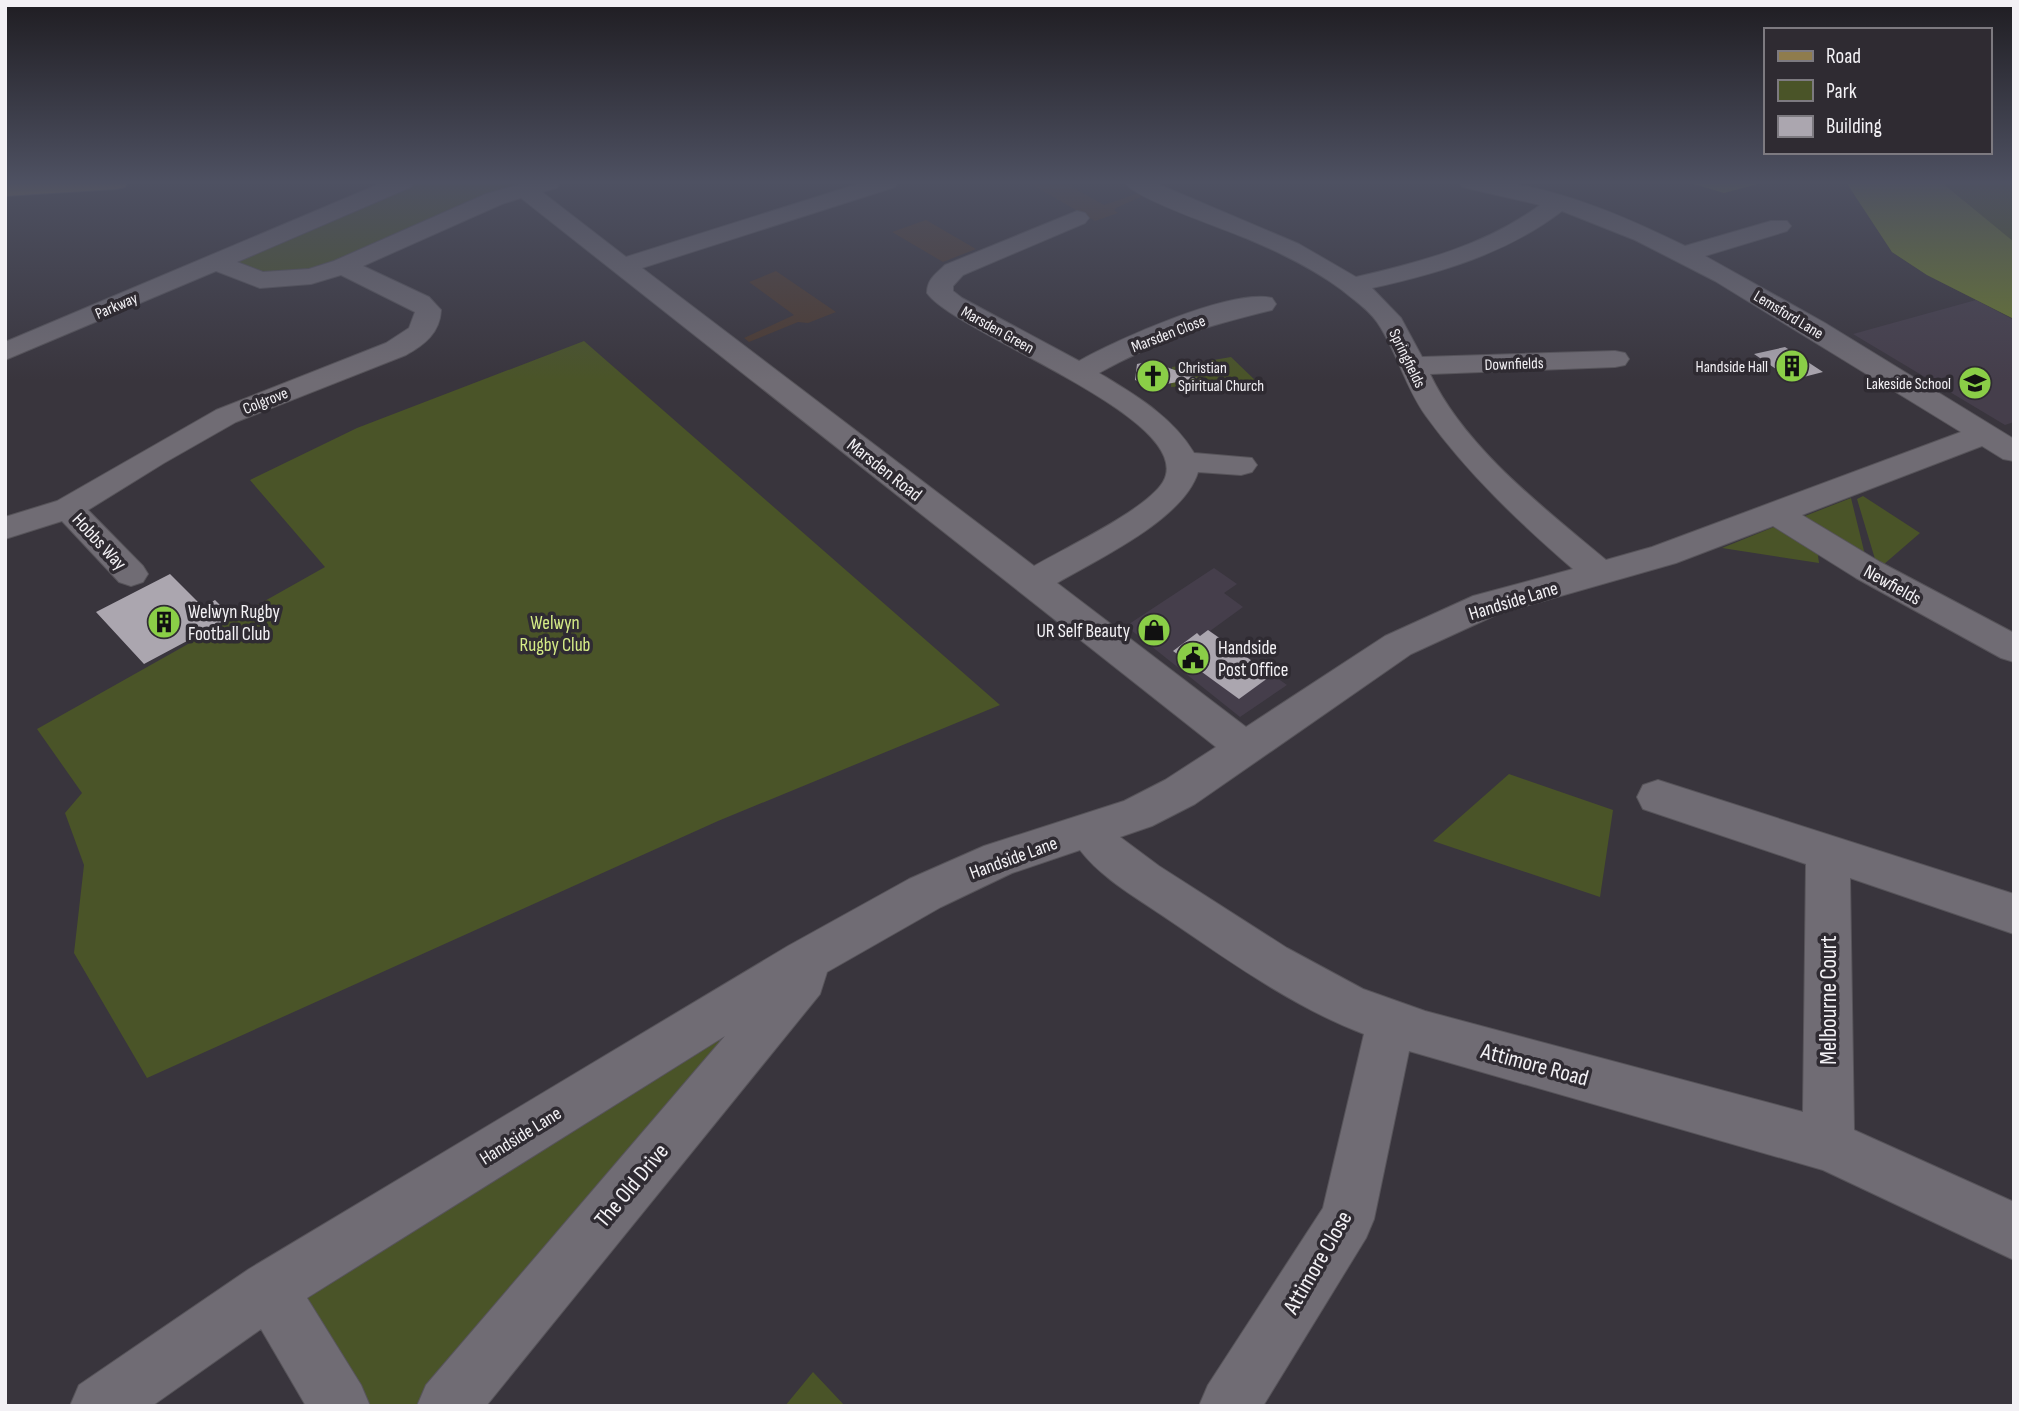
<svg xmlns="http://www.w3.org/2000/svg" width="2019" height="1411" font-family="'Sofia Sans Condensed',sans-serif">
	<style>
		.built { fill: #453e4b }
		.industrial { fill: #4c3a30 }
		.green { fill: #4a5428 }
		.forest { fill: #6a792f }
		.building { fill: #aba6af }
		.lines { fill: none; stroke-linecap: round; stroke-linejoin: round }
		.minor-casing { stroke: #57545a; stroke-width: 2 }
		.major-casing { stroke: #57545a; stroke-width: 2 }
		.minor { fill: #706c74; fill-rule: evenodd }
		.major { fill: #8f7c4d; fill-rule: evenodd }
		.labels { text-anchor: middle; stroke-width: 7; stroke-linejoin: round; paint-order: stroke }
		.far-street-label { font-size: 16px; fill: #f3f1f5; stroke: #2f2b32 }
		.far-poi-label { font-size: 16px; fill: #f3f1f5; stroke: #2f2b32; text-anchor: end }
		.street-label { font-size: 19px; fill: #f3f1f5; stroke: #2f2b32 }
		.poi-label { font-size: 19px; fill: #f3f1f5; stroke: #2f2b32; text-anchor: start }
		.park-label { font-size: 19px; fill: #d5ec86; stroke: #2f2b32 }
		.near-street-label { font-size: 23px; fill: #f3f1f5; stroke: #2f2b32 }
	</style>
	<rect width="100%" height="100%" fill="#39353d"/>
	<path class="built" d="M1976,300L2014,320V422L2005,425L1853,334Z
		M1214,568L1237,584L1224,593L1243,607L1210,631L1287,685L1240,717L1126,626Z"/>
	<path class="industrial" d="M1038,182H1063L1104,205L1139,193L1145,195L1116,208L1114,210L1118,213L1095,221L1031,184Z
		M926,220L976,249L943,262L892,232Z
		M776,271L836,312L808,323L798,322L749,342L744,338L794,315L749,282Z"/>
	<path class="green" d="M420,182H542L319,271L268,277L236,263L238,258L366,202Z
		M1846,182H2014V319L1927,275L1892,252Z
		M584,341L1000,705L718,821L147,1078L74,953L84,865L65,813L82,793L37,729L325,567L250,480L357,428Z
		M1231,357L1258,383L1171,387L1172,367Z
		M1863,496L1920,533L1883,565L1875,559L1857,499Z
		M1851,498L1867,563L1808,523L1805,516Z
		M1774,527L1791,532L1817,548L1819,563L1722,548Z
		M1509,774L1613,810L1600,897L1433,841Z
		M768,996L435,1406H358L299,1315L312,1287Z
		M813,1372L845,1406H785Z"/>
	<path class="forest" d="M1687,182H1765L1724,193Z
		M1846,182H1941L2014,242V319L1927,275L1892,252Z"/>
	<path class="building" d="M1785,347L1823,372L1792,380L1754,354Z
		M1155,360L1158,364L1197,378L1152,387L1135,380L1137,364Z
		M170,574L203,607L215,600L232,617L144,664L96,612Z
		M1208,630L1272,675L1239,699L1173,651L1197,633L1200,636Z"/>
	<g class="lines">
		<defs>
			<path id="minor" d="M384,182H414L411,187L237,262L263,272L309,269L334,261L486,194L528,182H560L557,188L542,192L626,257L864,182H898L895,187L642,268L1034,566C1065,548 1146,510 1163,482C1200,419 955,334 927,293C927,279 936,274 945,265L1077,211L1085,213L1089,218L1085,223L963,275L953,286V291L962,298L1079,361C1116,340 1232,288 1272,298L1276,304L1272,310C1210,325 1156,341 1099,373C1135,395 1172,416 1194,453L1252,458L1257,465L1252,472L1241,475L1198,472C1184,519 1098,559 1057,583L1246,727L1385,636L1473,596L1573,569C1519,522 1468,474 1426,416C1405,387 1397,351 1377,322C1368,309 1354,300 1342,290C1314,269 1281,253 1248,239C1225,229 1135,199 1124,182H1153L1299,244L1356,277C1421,262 1486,245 1540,205L1462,187L1459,182C1473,182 1488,180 1502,182C1566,191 1628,218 1685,246L1771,221H1787L1791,226L1787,231L1705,256L1825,323L2014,439V461L2003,459L1982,446L1802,515L1880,562L2014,633V662L2001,658L1856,578L1773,526L1676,563L1498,614L1411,654L1195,804L1152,826L1120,837L1159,866L1287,948L1363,989L1425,1011L1803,1112L1806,864L1643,809L1637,797L1643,785L1658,780L2014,894V934L1850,878L1854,1130L2014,1202V1260L1823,1170L1409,1051L1374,1219L1366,1238L1263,1406H1199L1208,1385L1323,1208L1364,1034C1293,1007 1231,962 1169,920C1139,899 1102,879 1080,850L1012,873L941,907L827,972L820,994L486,1406H417L426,1385L725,1036L307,1298L361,1385L370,1406H306L261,1329L152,1406H70L79,1385L249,1269L788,946L909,879L984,846L1124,801L1165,780L1216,747L521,198L502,204L363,266L429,297L441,310C440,333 424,345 406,355L236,422L164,463L88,510L143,566L148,574L143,582L131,586L119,582L62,521L5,539V517L57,501L216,410L386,343L409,328L415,312L341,275L311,284L260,288L216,271L5,360V342ZM1562,211L1635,240L1715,281L1961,432L1652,547L1606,560C1544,508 1465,448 1430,374L1615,367L1625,365L1629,359L1625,353L1615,351L1422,357L1401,318L1372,288C1439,273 1506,254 1562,211Z"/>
			<path id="major" d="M5,182H128L125,187L117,189L5,196Z"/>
		</defs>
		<use href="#minor" class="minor-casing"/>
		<use href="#major" class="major-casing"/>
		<use href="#minor" class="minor"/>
		<use href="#major" class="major"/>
	</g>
	<linearGradient id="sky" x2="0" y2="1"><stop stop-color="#1f1d22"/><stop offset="0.48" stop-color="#4e5162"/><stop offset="1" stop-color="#4e5162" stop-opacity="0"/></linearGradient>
	<rect width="2019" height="380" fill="url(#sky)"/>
	<defs>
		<symbol id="building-disc" viewBox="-11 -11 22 22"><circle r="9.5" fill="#8ace47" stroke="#2f2b32"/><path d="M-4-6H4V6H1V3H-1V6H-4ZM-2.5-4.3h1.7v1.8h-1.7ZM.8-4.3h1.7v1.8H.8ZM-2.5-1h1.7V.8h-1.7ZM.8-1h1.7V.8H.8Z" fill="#111"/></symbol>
		<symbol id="church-disc" viewBox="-11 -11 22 22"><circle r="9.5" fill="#8ace47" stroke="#2f2b32"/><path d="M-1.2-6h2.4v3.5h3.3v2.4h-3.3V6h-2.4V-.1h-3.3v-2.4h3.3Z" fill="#111"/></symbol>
		<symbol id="school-disc" viewBox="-11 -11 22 22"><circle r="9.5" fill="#8ace47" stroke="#2f2b32"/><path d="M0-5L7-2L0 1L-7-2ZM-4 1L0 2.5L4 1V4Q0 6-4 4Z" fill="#111"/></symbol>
		<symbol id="shop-disc" viewBox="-11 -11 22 22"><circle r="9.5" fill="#8ace47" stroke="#2f2b32"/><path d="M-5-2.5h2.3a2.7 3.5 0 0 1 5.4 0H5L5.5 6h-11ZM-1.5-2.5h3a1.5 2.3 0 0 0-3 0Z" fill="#111"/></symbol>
		<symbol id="civic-disc" viewBox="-11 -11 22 22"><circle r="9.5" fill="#8ace47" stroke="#2f2b32"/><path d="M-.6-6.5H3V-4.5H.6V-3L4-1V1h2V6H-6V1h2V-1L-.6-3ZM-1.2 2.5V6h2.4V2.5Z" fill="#111"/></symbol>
	</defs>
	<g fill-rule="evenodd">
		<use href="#building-disc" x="1773" y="347" width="38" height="38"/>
		<use href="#church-disc" x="1134" y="357" width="38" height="38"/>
		<use href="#school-disc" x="1956" y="364" width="38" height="38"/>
		<use href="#building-disc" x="145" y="603" width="38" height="38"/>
		<use href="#shop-disc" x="1135" y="611" width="38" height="38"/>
		<use href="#civic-disc" x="1174" y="639" width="38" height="38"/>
	</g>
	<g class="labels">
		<g class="far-street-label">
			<text transform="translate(116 305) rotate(-23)" y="6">Parkway</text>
			<text transform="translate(1789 314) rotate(31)" y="6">Lemsford Lane</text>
			<text transform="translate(998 329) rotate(29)" y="6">Marsden Green</text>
			<text transform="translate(1168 333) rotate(-21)" y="6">Marsden Close</text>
			<text transform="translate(1408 358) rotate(64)" y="6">Springfields</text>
			<text transform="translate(1514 363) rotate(-2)" y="6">Downfields</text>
			<text transform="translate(265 400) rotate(-22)" y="6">Colgrove</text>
		</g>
		<g class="far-poi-label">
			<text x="1768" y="372">Handside Hall</text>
			<text x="1178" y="373" text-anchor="start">Christian<tspan x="1178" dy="18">Spiritual Church</tspan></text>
			<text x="1951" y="389">Lakeside School</text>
		</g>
		<g class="street-label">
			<text transform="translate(885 469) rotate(38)" y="7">Marsden Road</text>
			<text transform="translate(100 541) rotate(47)" y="7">Hobbs Way</text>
			<text transform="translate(1893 584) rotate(29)" y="7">Newfields</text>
			<text transform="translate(1513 600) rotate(-17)" y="7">Handside Lane</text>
			<text transform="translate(1013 857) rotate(-20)" y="7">Handside Lane</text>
			<text transform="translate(520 1135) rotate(-32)" y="7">Handside Lane</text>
		</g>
		<g class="poi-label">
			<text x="188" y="618">Welwyn Rugby<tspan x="188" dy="22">Football Club</tspan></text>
			<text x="1130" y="637" text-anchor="end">UR Self Beauty</text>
			<text x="1218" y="654">Handside<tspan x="1218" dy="22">Post Office</tspan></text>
		</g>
		<g class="park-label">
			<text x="555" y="629">Welwyn<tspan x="555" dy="22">Rugby Club</tspan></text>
		</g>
		<g class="near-street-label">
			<text transform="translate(1828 1000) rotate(-90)" y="8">Melbourne Court</text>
			<text transform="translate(1535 1064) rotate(15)" y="8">Attimore Road</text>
			<text transform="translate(631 1185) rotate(-50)" y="8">The Old Drive</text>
			<text transform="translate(1317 1262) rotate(-60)" y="8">Attimore Close</text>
		</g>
	</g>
	<rect width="2019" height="1411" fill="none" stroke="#f3f1f5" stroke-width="14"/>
	<rect x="1764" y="28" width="228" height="126" fill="#2f2b32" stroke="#7d7a80" stroke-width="2"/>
	<rect x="1778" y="51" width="35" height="10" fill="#8f7c4d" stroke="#7d7a80" stroke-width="2"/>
	<text x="1826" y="63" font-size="21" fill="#f3f1f5">Road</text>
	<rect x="1778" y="80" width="35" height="21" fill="#4a5428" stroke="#7d7a80" stroke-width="2"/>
	<text x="1826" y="98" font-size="21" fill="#f3f1f5">Park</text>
	<rect x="1778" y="116" width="35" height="21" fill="#aba6af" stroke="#7d7a80" stroke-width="2"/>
	<text x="1826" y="133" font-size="21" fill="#f3f1f5">Building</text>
</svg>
